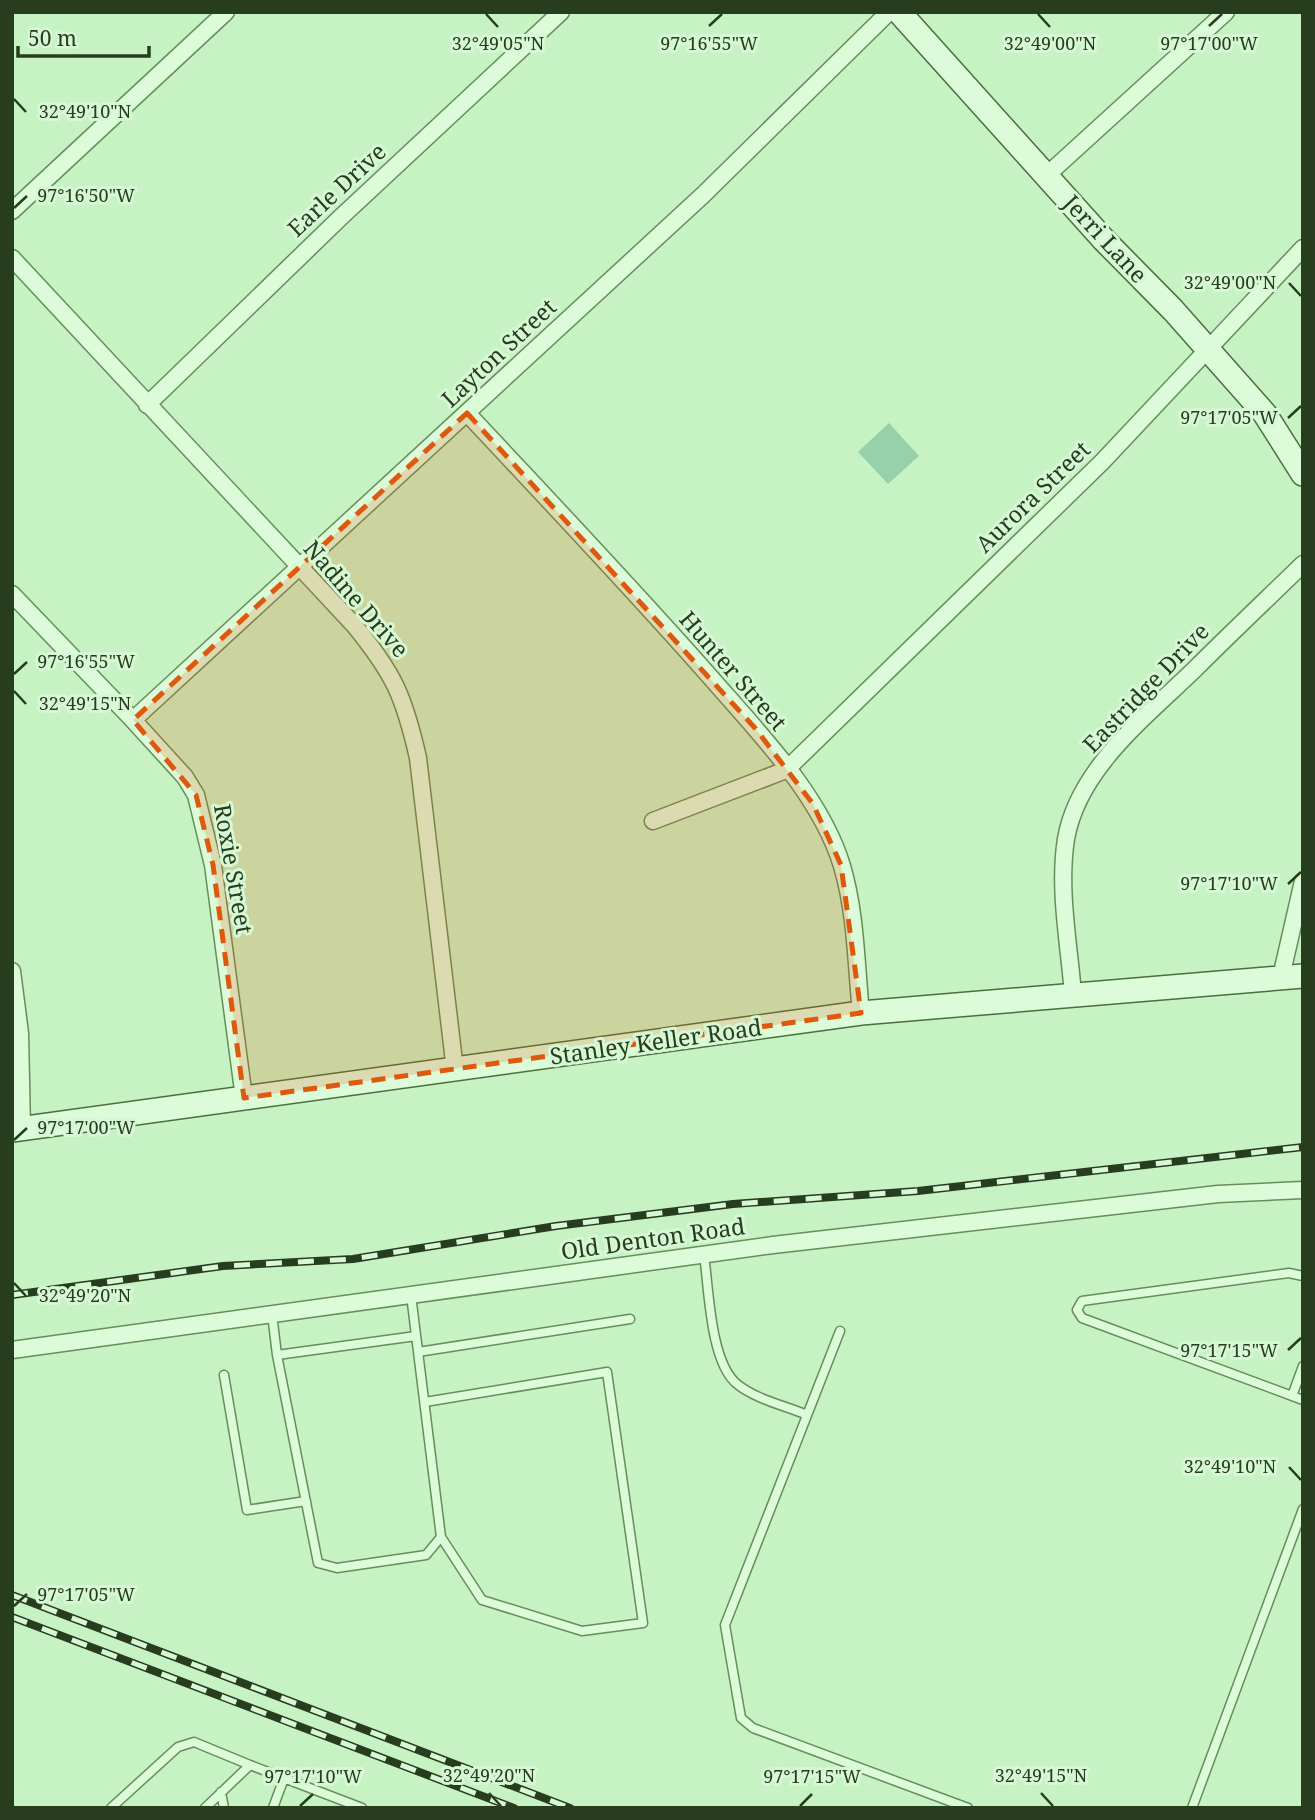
<svg xmlns="http://www.w3.org/2000/svg" width="1315" height="1820" font-family="'Noto Serif',serif">
	<style>
		.green { fill: #97d1ac }
		.lines { fill: none; stroke-linecap: round; stroke-linejoin: round }
		.lane-casing { stroke: #658e59; stroke-width: 11 }
		.street-casing { stroke: #658e59; stroke-width: 19 }
		.secondary-casing { stroke: #49703c; stroke-width: 26 }
		.lane { stroke: #dbfbd9; stroke-width: 8 }
		.street { stroke: #dbfbd9; stroke-width: 16 }
		.secondary { stroke: #dbfbd9; stroke-width: 23 }
		.rail-casing { stroke: #273d1e; stroke-width: 8 }
		.rail { stroke: #d6f8d5; stroke-width: 5; stroke-dasharray: 16; stroke-linecap: butt }
		.marked { fill: #de580d; fill-opacity: 0.2; stroke: #de580d; stroke-width: 5; stroke-dasharray: 14 9; stroke-linejoin: round }
		.ticks { fill: none; stroke: #273d1e; stroke-width: 2.5 }
		.labels { text-anchor: middle; stroke-width: 6; stroke-linejoin: round; paint-order: stroke }
		.street-label { font-size: 23px; fill: #273d1e; stroke: #d6f8d5 }
		.ticks-label { font-size: 18px; text-anchor: middle; fill: #273d1e; stroke: #d6f8d5; stroke-width: 6; stroke-linejoin: round; paint-order: stroke }
	</style>
	<rect width="100%" height="100%" fill="#c7f2c4"/>
	<path class="green" d="M889,423L919,456L888,484L858,452Z"/>
	<g class="lines">
		<defs>
			<path id="lane" d="M704,1255C709,1289 710,1362 737,1384C755,1399 786,1406 807,1415
				M1303,1276L1289,1273L1082,1301L1077,1310L1082,1318L1303,1400
				M272,1314L277,1355L318,1563L337,1568L426,1555L441,1537L411,1295
				M840,1331L725,1625L741,1718L753,1728L968,1808
				M418,1352L630,1319
				M277,1355L416,1336
				M224,1375L247,1510L306,1501
				M1292,1396L1303,1366
				M425,1402L607,1372L643,1623L582,1631L482,1600L441,1537
				M221,1792L224,1808
				M111,1808L178,1747L194,1742L250,1765
				M205,1808L250,1765L362,1808
				M273,1808L284,1778
				M1192,1808L1303,1509"/>
			<path id="street" d="M1046,176L1226,12
				M12,211L226,12
				M12,258L354,625C394,674 404,696 418,758L455,1070
				M147,405L341,217L561,12
				M467,413C549,501 632,588 712,679C759,733 821,796 842,866C856,913 856,964 861,1013
				M12,594L133,720L185,777L196,795L213,865L244,1098
				M133,720L703,195L889,12
				M653,821L786,770L1102,462L1303,248
				M12,971L20,1033L22,1129
				M1281,977L1303,881
				M1073,994C1069,944 1058,889 1066,839C1078,768 1147,716 1196,668C1231,633 1267,599 1303,564
				M12,1350L773,1245L1218,1194L1303,1190"/>
			<path id="secondary" d="M899,12L1104,240L1173,310L1265,414L1303,474
				M12,1130L861,1013L1303,976"/>
		</defs>
		<use href="#lane" class="lane-casing"/>
		<use href="#street" class="street-casing"/>
		<use href="#secondary" class="secondary-casing"/>
		<use href="#lane" class="lane"/>
		<use href="#street" class="street"/>
		<use href="#secondary" class="secondary"/>
		<defs>
			<path id="rail" d="M12,1295L223,1266L353,1259L556,1226L733,1204L918,1191L1303,1147
				M12,1595L570,1808
				M12,1617L514,1808"/>
		</defs>
		<use href="#rail" class="rail-casing"/>
		<use href="#rail" class="rail"/>
	</g>
	<path class="marked" d="M467,413L755,728L813,804L841,865L861,1013L244,1098L213,865L196,795L133,720Z"/>
	<path class="ticks" d="M486,14L498,27M1038,14L1050,27M709,26L722,14M1209,26L1222,14M14,99L26,112M14,208L27,196M1289,283L1301,296M1288,418L1301,406M14,674L27,662M14,691L26,704M1288,884L1301,872M14,1140L27,1128M14,1283L26,1296M1288,1350L1301,1338M1289,1467L1301,1480M14,1606L27,1594M489,1793L501,1806M1041,1793L1053,1806M300,1806L313,1794M800,1806L812,1794"/>
	<g class="labels">
		<g class="street-label">
			<text transform="translate(337 190) rotate(-43)" y="8">Earle Drive</text>
			<text transform="translate(1105 239) rotate(47)" y="8">Jerri Lane</text>
			<text transform="translate(499 353) rotate(-43)" y="8">Layton Street</text>
			<text transform="translate(1033 497) rotate(-44)" y="8">Aurora Street</text>
			<text transform="translate(356 599) rotate(49)" y="8">Nadine Drive</text>
			<text transform="translate(733 671) rotate(49)" y="8">Hunter Street</text>
			<text transform="translate(1146 688) rotate(-46)" y="8">Eastridge Drive</text>
			<text transform="translate(233 869) rotate(80)" y="8">Roxie Street</text>
			<text transform="translate(656 1042) rotate(-8)" y="8">Stanley Keller Road</text>
			<text transform="translate(653 1239) rotate(-8)" y="8">Old Denton Road</text>
		</g>
	</g>
	<g class="ticks-label">
		<text x="709" y="50">97°16'55"W</text>
		<text x="1209" y="50">97°17'00"W</text>
		<text x="498" y="50">32°49'05"N</text>
		<text x="1050" y="50">32°49'00"N</text>
		<text x="85" y="118">32°49'10"N</text>
		<text x="86" y="202">97°16'50"W</text>
		<text x="1230" y="289">32°49'00"N</text>
		<text x="1229" y="424">97°17'05"W</text>
		<text x="86" y="668">97°16'55"W</text>
		<text x="85" y="710">32°49'15"N</text>
		<text x="1229" y="890">97°17'10"W</text>
		<text x="86" y="1134">97°17'00"W</text>
		<text x="85" y="1302">32°49'20"N</text>
		<text x="1229" y="1357">97°17'15"W</text>
		<text x="1230" y="1473">32°49'10"N</text>
		<text x="86" y="1601">97°17'05"W</text>
		<text x="489" y="1782">32°49'20"N</text>
		<text x="1041" y="1782">32°49'15"N</text>
		<text x="313" y="1783">97°17'10"W</text>
		<text x="812" y="1783">97°17'15"W</text>
	</g>
	<rect width="1315" height="1820" fill="none" stroke="#273d1e" stroke-width="28"/>
	<path d="M18 46v10h131v-10" fill="none" stroke="#273d1e" stroke-width="3.5"/>
	<text x="28" y="46" font-size="21" fill="#273d1e" stroke="#d6f8d5" stroke-width="5" paint-order="stroke">50 m</text>
</svg>
